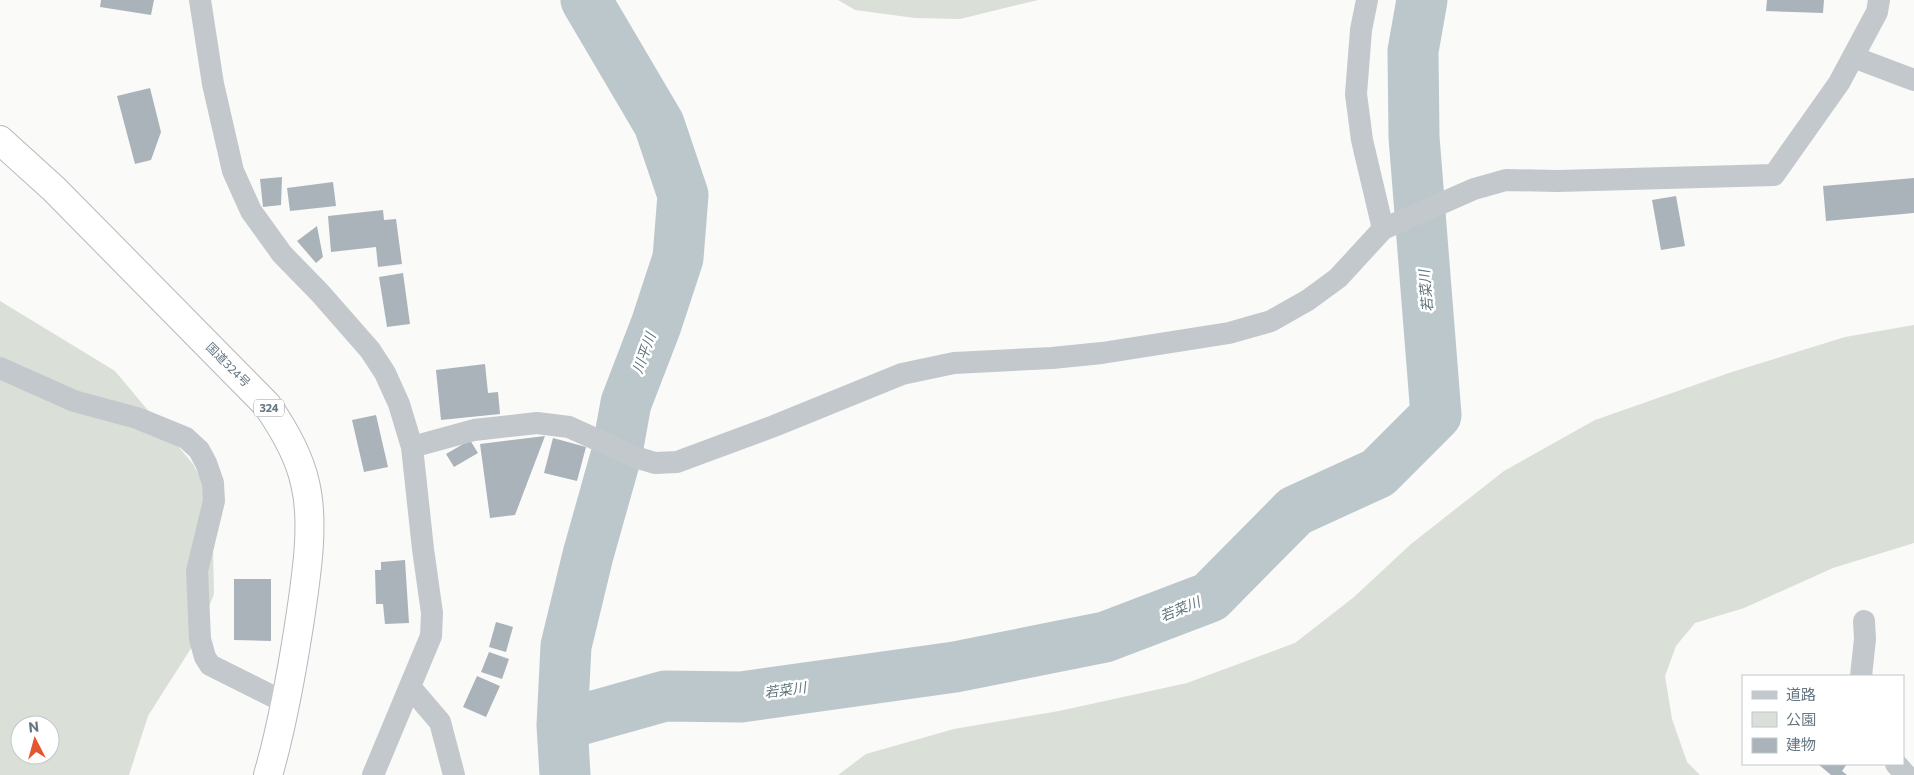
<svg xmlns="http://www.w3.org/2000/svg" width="1914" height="775" font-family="Commissioner,'Noto Sans JP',sans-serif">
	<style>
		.green { fill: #dadfd7; fill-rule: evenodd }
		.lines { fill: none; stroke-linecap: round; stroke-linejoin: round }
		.river { stroke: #bbc7cb; stroke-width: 51 }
		.building { fill: #aab3b9 }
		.highway-casing { stroke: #b4b9bd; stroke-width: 30 }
		.street { stroke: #c3c8cc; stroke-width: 22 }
		.highway { stroke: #fff; stroke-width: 28 }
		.labels { text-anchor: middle; stroke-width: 5; stroke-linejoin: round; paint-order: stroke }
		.shield { fill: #fff; stroke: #939fa8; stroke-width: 1 }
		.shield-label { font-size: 11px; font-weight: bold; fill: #657683 }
		.street-label { font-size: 12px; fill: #657683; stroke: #fff }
		.water-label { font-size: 14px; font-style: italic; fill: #60757c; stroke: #fff }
	</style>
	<rect width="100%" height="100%" fill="#fafaf8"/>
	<path class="green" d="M838,0H1038L960,19L915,18L855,10Z
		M0,301L115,371L193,464L212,501L214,594L195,642L148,716L129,775H0ZM20,725H50V755H20Z
		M1914,325V543L1833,568L1744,608L1695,623L1676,646L1665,676L1672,719L1687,762L1700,775H838L866,754L954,729L1059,711L1187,683L1295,643L1354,597L1411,544L1504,471L1595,420L1732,372L1845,337Z"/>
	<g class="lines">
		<path class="river" d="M562,725L665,696L741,697L955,667L1105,637L1210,597L1295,511L1378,473L1436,415L1414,137L1413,51L1422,0
			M565,775L562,725L566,646L588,555L617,452L626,403L656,325L678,258L683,195L659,124L586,0"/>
	</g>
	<path class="building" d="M101,0H154L151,15L100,7Z
		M1767,0H1824L1823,13L1766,11Z
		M150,88L161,132L151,160L135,164L117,96Z
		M282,177L281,205L263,207L260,179Z
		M1914,178V213L1826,221L1823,186Z
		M333,182L336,206L290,211L287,188Z
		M1676,196L1685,246L1661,250L1652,200Z
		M383,210L384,220L396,219L402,264L378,267L376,247L331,252L328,216Z
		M317,226L323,257L316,263L297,241Z
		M403,273L410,324L387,327L379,277Z
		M485,364L488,393L498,392L500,414L441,420L436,370Z
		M376,415L388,467L364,472L352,420Z
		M545,436L515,515L490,518L480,444Z
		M553,438L586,447L577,481L544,473Z
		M470,440L478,453L454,467L446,454Z
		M405,560L409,623L385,624L383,604H376L375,570H381V562Z
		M234,579H271V641L234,640Z
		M496,622L513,627L506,652L489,647Z
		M489,652L509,659L502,679L481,672Z
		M477,676L500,686L486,717L463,707Z
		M1818,764H1847L1842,771L1847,775H1831Z"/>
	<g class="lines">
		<defs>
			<path id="highway" d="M0,140L54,189L267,405C283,428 299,455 305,483C315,523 306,578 300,619C292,671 283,724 268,775"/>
		</defs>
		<use href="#highway" class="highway-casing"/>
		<path class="street" d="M200,0L213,84L233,171L251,211L282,254L320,293L370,350L385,373L399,404L412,447L423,549L432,613L431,636L373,775
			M1367,0L1361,30L1356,94L1362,140L1383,229
			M1853,57L1914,80
			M0,368L74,401L137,418L186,438L199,450L206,463L213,483L214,501L197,571L200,639L205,657L210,665L286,703
			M412,447L474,430L537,423L569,427L635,457L655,463L677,462L774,426L902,374L954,363L1052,358L1102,353L1229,333L1271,321L1308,300L1338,278L1383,229L1474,189L1506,180L1558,181L1774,175L1839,83L1877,12L1879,0
			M1861,676L1865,639L1864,621
			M410,687L440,722L454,775
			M1896,764L1906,775"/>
		<use href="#highway" class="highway"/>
	</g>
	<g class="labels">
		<rect class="shield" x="254" y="399.5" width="30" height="17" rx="4"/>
		<g class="shield-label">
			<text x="269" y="412">324</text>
		</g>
		<g class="street-label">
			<text transform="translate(228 365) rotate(45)" y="4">国道324号</text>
		</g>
		<g class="water-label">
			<text transform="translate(1426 291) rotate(-95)" y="5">若菜川</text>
			<text transform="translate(644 353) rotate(-70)" y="5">川平川</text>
			<text transform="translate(1180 609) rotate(-22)" y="5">若菜川</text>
			<text transform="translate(785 690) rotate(-8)" y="5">若菜川</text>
		</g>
	</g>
	<rect x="1742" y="675" width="162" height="90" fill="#ffffff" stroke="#c1c8cd"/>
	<rect x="1752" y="691" width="25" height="8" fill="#c3c8cc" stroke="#c1c8cd"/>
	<text x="1786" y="700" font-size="15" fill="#657683">道路</text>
	<rect x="1752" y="712" width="25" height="15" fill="#dadfd7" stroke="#c1c8cd"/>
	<text x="1786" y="725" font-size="15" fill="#657683">公園</text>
	<rect x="1752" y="738" width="25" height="15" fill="#aab3b9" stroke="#c1c8cd"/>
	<text x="1786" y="750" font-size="15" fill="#657683">建物</text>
	<g transform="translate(35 740) rotate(354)"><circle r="24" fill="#ffffff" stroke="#c1c8cd"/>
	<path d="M0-4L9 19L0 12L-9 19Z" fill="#e4572e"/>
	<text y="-8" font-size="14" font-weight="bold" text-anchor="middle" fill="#657683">N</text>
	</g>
</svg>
